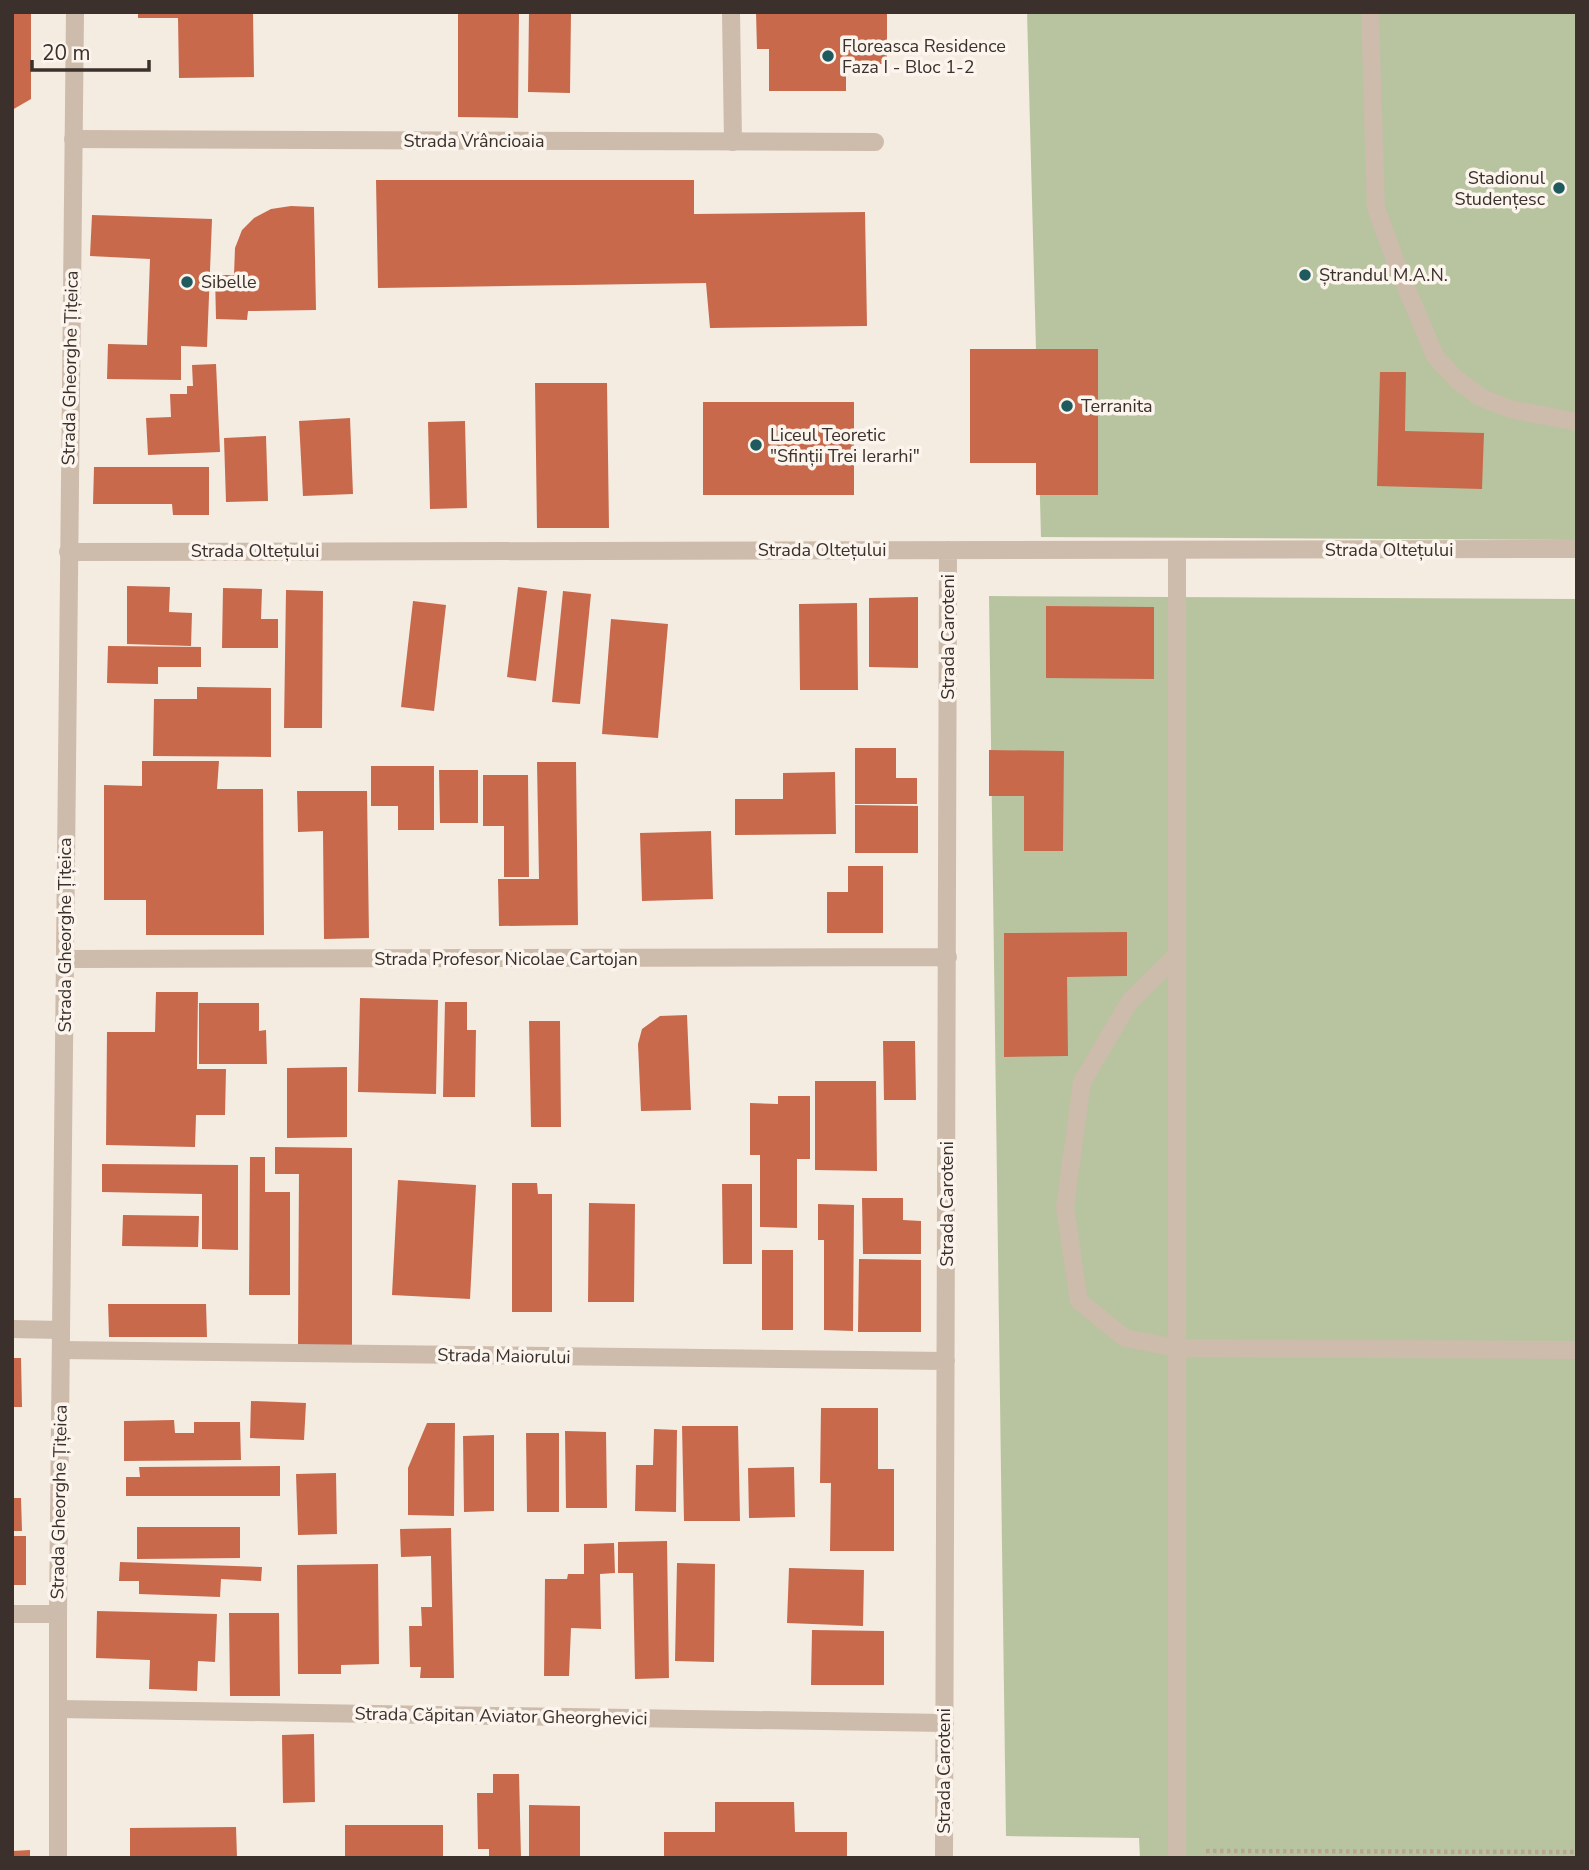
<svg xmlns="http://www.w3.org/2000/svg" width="1589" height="1870" font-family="'Nunito Sans',sans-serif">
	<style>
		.green { fill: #b8c4a0 }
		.building { fill: #c8694b }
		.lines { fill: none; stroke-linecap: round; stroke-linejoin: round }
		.path { stroke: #b9a596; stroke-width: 4.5; stroke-dasharray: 3.5 3.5; stroke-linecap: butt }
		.service { stroke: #cdbbac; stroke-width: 18 }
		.minor { stroke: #cdbbac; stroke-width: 18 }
		.tertiary { stroke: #cdbbac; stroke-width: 18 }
		.poi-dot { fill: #1f5a5e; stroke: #fbf5ee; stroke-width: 2.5 }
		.labels { text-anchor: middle; stroke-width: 7; stroke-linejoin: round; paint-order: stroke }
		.poi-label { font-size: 18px; fill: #3b302b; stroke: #fbf5ee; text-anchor: start }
		.street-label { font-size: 18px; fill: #3b302b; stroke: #fbf5ee }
	</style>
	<rect width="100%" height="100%" fill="#f4ebe1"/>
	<path class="green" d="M1027,12H1577V540L1041,537Z
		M989,596L1577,599V1858H1140L1139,1838L1006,1836Z"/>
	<path class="building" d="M12,12H31V99L12,110Z
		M138,12H253L254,77L179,78L178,18H138Z
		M458,12H519L518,118L458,117Z
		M529,12H571L570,93L528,92Z
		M756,12H887V64H846V91H769V49H757Z
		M376,180H694V214L865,212L867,326L710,328L706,283L378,288Z
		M291,206L314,207L316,310L248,311L247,320L216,319L215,275H234L235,248L242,230L254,218L271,209Z
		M92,215L212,219L207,347L181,346V380L107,379L108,344L147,345L150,259L90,256Z
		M970,349H1098V495H1036V463H970Z
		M216,364L220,452L148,455L146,418L171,417L170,394H187V386H193L192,365Z
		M1380,372H1406L1405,431L1484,433L1482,489L1377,486Z
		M535,383H607L609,528H537Z
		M703,402H854V495H703Z
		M350,418L353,494L303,496L299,421Z
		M465,421L467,508L430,509L428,422Z
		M266,436L268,501L226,502L224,438Z
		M94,467H209V515H173L172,504H93Z
		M127,586L170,587L169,612L192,613L191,646L127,644Z
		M518,587L547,591L536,681L507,677Z
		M223,588L262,589L261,619H278V648H222Z
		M286,590L323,591L322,728H284Z
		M563,591L591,594L580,704L552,702Z
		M918,597V668L869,667V598Z
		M413,601L446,605L434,711L401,707Z
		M857,603L858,690H800L799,604Z
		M1046,606L1154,607V679L1046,678Z
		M611,619L668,624L658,738L602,734Z
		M108,646L201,647V667H158V684L107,683Z
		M197,687L271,688V757L153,756L154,699H197Z
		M855,748H896V778H917V804H855Z
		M989,750L1064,751L1063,851H1024V796H989Z
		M142,761H219L217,789H263L264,935H146V900H104V785L142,786Z
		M537,762H576L578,925L499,926L498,879H539Z
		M371,766H434V830H398V806H371Z
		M439,770H478V823H440Z
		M835,772L836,834L735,835V799H783V773Z
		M483,775H528L529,877H504V826H483Z
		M297,791H367L369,938L324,939L323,831L298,832Z
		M855,805L918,806V853H855Z
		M711,831L713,899L642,901L640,833Z
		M848,866H883V933H827V892H848Z
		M1127,932V976L1067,977L1068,1056L1004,1057V933Z
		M156,992H198L197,1069H226L225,1115H196L195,1147L106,1145L107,1032H155Z
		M360,998L438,1000L436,1094L358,1092Z
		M445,1002H467V1030H476L475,1097H443Z
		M199,1003H259V1031L266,1030L267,1064H199Z
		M687,1015L691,1110L641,1111L638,1044L642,1029L660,1016Z
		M529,1021H560L561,1127H531Z
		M883,1041H915L916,1100H884Z
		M347,1067V1137L287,1138V1068Z
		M815,1081H876L877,1171L815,1170Z
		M778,1096H810V1159H797V1228L760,1227V1155H750V1103L778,1104Z
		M275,1147L352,1148V1345H298L299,1174H275Z
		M250,1157H265V1192H290V1295H249Z
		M102,1164L238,1165V1250L202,1249V1194L102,1192Z
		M398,1180L476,1185L470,1299L392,1295Z
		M512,1183H537L538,1194H552V1312H512Z
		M722,1184H752V1264H723Z
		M862,1198H903V1220L921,1221V1254H863Z
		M589,1203L635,1204L634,1302H588Z
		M818,1204L854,1205L853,1331L824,1330V1240H818Z
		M123,1215L199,1216L198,1247L122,1246Z
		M762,1250H793V1330H762Z
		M859,1259L921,1260V1332H858Z
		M108,1304H206L207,1337H109Z
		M12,1358H21L22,1407H12Z
		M251,1401L306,1403L304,1440L250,1438Z
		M821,1408H878V1469H894V1551H830L831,1483H820Z
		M174,1420L175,1433H194V1422H240L241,1460L124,1461V1421Z
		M427,1423H455L454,1516L408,1515V1468Z
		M682,1426H738L740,1521H684Z
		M654,1429L677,1430L676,1512L635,1511L636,1465H653Z
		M565,1431L606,1432L607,1508H566Z
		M526,1433H559V1512H527Z
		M494,1435V1511L464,1512L463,1436Z
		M280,1466V1496H126V1477H140L139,1467Z
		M794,1467L795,1517L749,1518L748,1468Z
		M336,1473L337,1534L298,1535L296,1474Z
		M12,1498H21L22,1531H12Z
		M137,1527H240V1558L137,1559Z
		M451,1528L454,1678H420L421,1667H410L409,1626H422L421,1607H432L431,1556L401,1557L400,1529Z
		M12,1536H26V1585H12Z
		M667,1541L669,1678L635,1679L633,1573H618V1542Z
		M614,1543L615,1573L600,1574L601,1629L571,1628L569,1676H544L545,1579H567L568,1574H584V1544Z
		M120,1562L262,1567L261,1581L221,1579L220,1597L139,1594V1581H119Z
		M677,1563L715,1564L714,1662L675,1661Z
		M378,1564L379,1664L341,1665V1674H298L297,1565Z
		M789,1568L864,1570L863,1626L787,1623Z
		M97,1611L217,1614L215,1662L198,1661L197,1691L149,1689L150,1660L96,1658Z
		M229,1613H279L280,1696H230Z
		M812,1630L884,1631V1685H811Z
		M314,1734L315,1802L283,1803L282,1735Z
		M493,1774H519L521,1858H489V1849H478L477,1793H493Z
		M715,1802H794L795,1832H847V1858H664V1832H715Z
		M529,1805L580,1806V1858H529Z
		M345,1825H443V1858H345Z
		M236,1827L237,1857L130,1858V1828Z
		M30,1850V1858H12V1851Z"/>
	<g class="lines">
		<path class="path" d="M1206,1851L1577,1852"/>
		<path class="service" d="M731,12L733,142
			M1370,12L1376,208L1398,268L1435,356L1456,379L1480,397L1510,409L1577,422
			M1177,955L1130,1001L1082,1082L1065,1207L1079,1301L1125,1338L1177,1348L1577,1350
			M1177,1858V550"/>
		<path class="minor" d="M73,139L875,142
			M68,552L1577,549
			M65,959L948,957
			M12,1329L61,1330
			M61,1350L946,1361
			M12,1614H58
			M58,1709L945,1723
			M944,1858L948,550"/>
		<path class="tertiary" d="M58,1858V1614L75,12"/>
	</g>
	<g class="poi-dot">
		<circle cx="828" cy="56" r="7"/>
		<circle cx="1559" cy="188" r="7"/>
		<circle cx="1305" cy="275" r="7"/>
		<circle cx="187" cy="282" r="7"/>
		<circle cx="1067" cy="406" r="7"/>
		<circle cx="756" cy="445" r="7"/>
	</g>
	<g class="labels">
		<g class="poi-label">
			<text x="842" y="52">Floreasca Residence<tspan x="842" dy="21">Faza I - Bloc 1-2</tspan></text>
			<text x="1545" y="184" text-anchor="end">Stadionul<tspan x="1545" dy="21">Studențesc</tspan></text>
			<text x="1319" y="281">Ștrandul M.A.N.</text>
			<text x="201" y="288">Sibelle</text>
			<text x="1081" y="412">Terranita</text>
			<text x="770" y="441">Liceul Teoretic<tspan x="770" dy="21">"Sfinții Trei Ierarhi"</tspan></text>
		</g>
		<g class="street-label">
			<text x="474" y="147">Strada Vrâncioaia</text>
			<text transform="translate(70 368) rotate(-89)" y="6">Strada Gheorghe Țițeica</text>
			<text x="822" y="556">Strada Oltețului</text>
			<text x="1389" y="556">Strada Oltețului</text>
			<text x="255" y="557">Strada Oltețului</text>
			<text transform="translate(948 637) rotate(-90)" y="6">Strada Caroteni</text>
			<text transform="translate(65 935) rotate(-90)" y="6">Strada Gheorghe Țițeica</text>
			<text x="506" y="965">Strada Profesor Nicolae Cartojan</text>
			<text transform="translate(947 1204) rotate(-90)" y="6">Strada Caroteni</text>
			<text transform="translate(504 1356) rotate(1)" y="6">Strada Maiorului</text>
			<text transform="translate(59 1502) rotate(-89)" y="6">Strada Gheorghe Țițeica</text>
			<text transform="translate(501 1716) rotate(1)" y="6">Strada Căpitan Aviator Gheorghevici</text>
			<text transform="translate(944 1771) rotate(-90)" y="6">Strada Caroteni</text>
		</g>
	</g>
	<rect width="1589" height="1870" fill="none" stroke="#3b302b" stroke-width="28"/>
	<path d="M32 60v10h117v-10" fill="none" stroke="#3b302b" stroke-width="3.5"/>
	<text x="42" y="60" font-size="21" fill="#3b302b" stroke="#fbf5ee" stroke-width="5" paint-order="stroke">20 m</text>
</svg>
